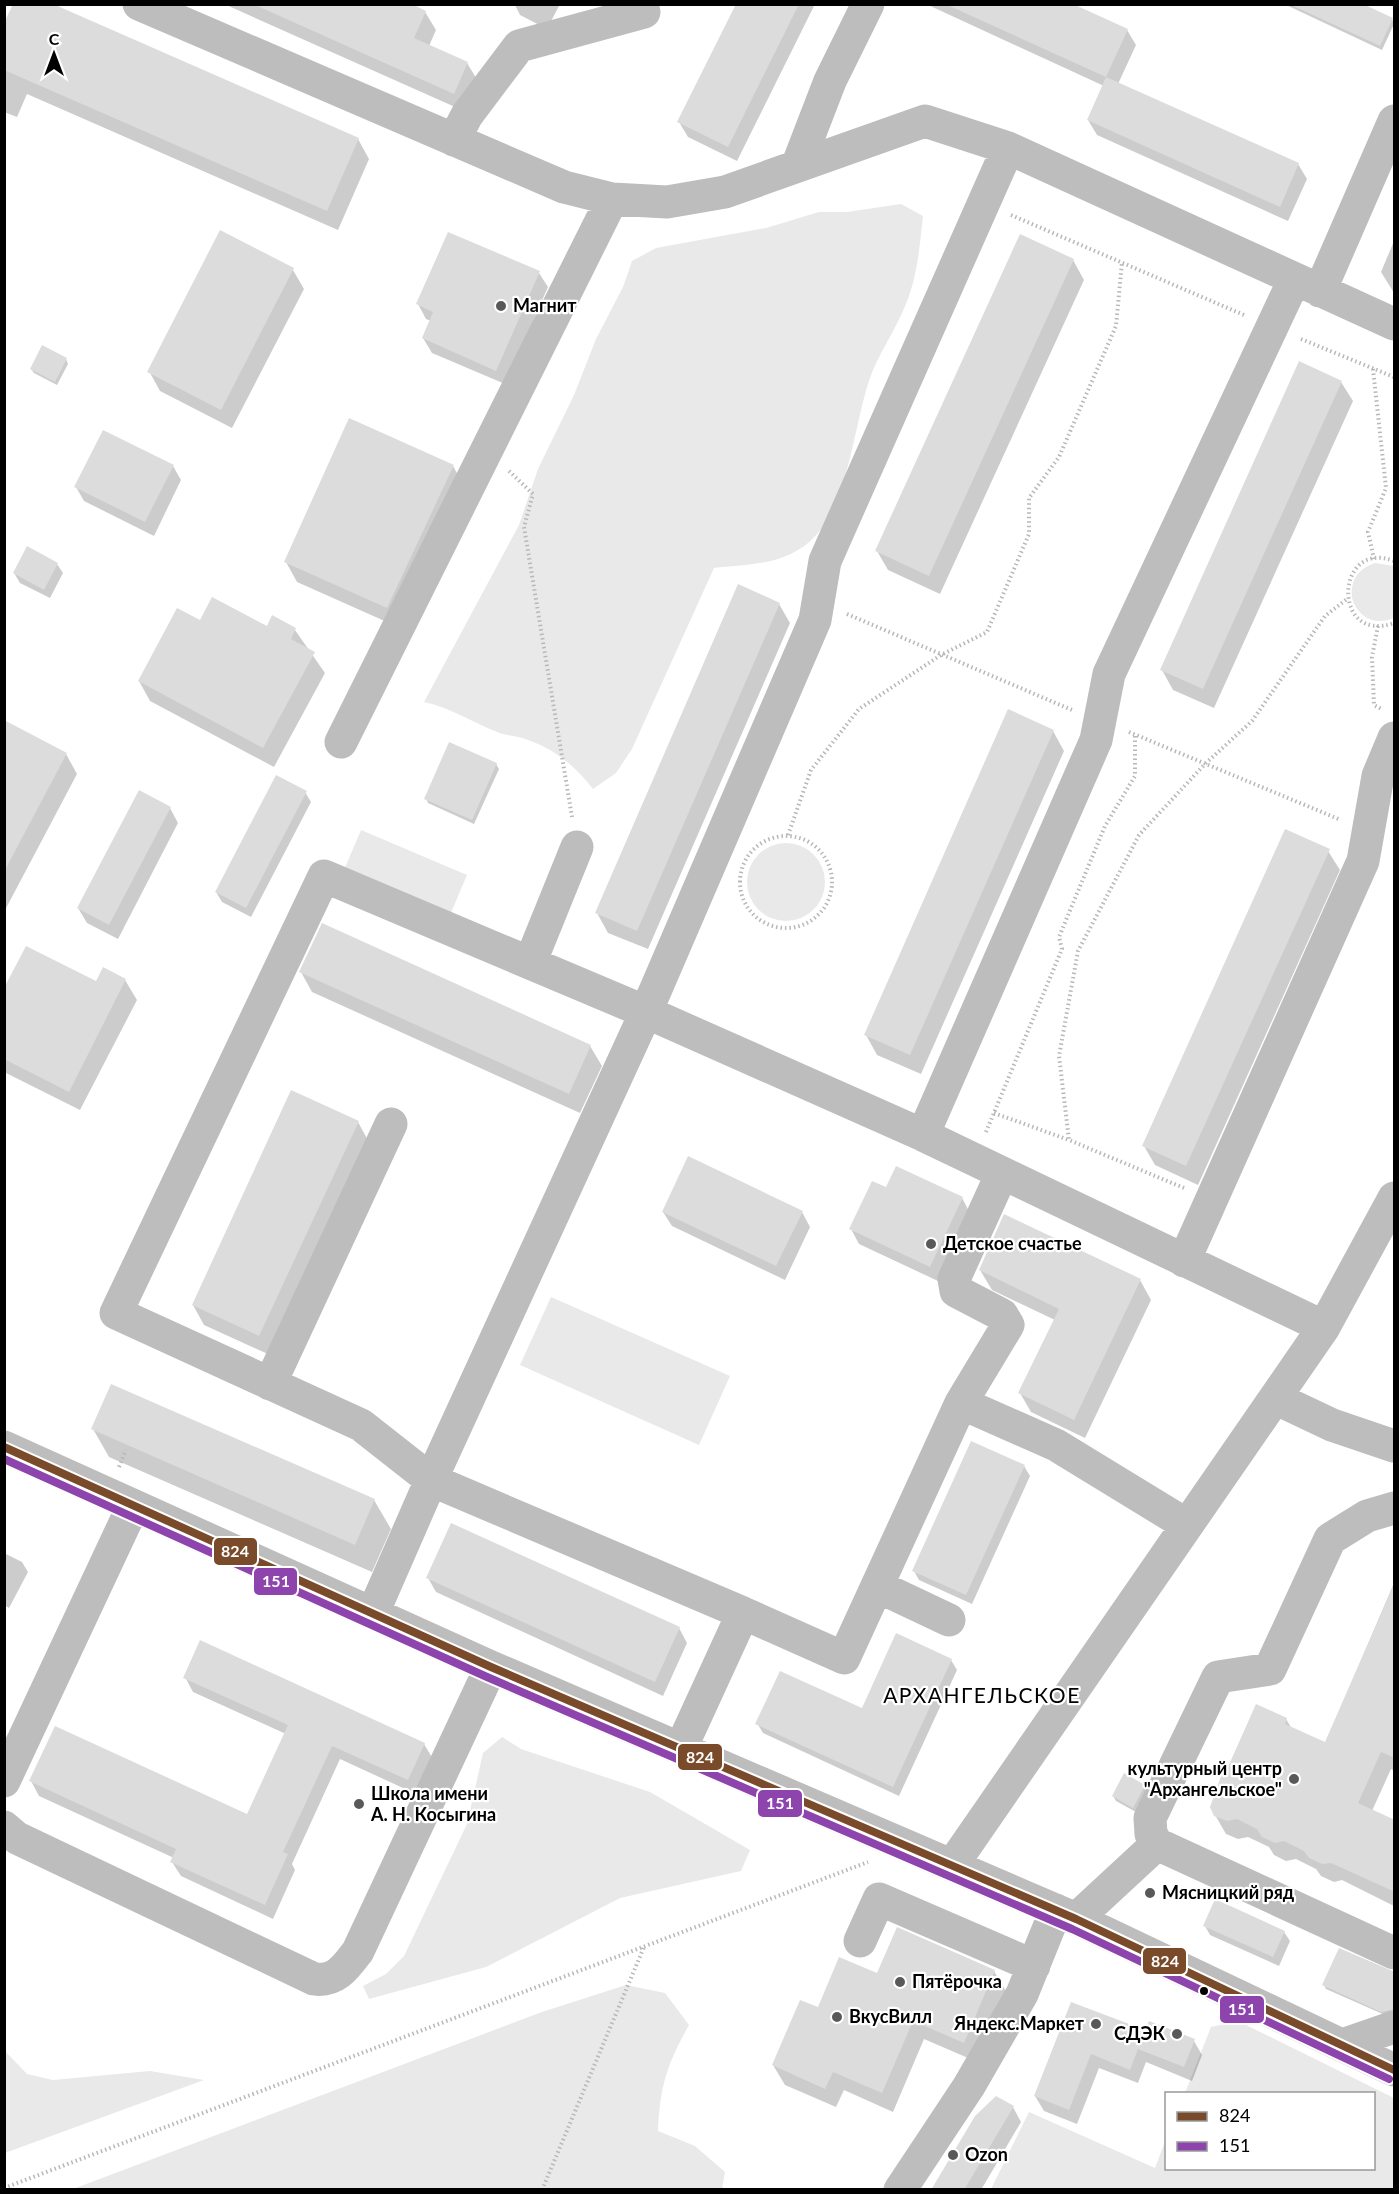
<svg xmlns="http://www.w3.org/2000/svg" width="1399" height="2194" font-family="Lato,sans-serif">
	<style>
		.green { fill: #e9e9e9 }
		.shadow { fill: #0003 }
		.building { fill: #dcdcdc }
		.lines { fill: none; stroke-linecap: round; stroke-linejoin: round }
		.path { stroke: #b8b8b8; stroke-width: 4; stroke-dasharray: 1.5 3; stroke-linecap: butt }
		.minor { stroke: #bdbdbd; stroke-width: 33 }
		.bus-1-casing { stroke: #fff; stroke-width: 12 }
		.bus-2-casing { stroke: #fff; stroke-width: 12 }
		.bus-1 { stroke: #7a4b2a; stroke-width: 8 }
		.bus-2 { stroke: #8e44ad; stroke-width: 8 }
		.poi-dot { fill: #595959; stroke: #fff; stroke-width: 2 }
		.bus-dot { fill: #000; stroke: #fff; stroke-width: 2 }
		.labels { text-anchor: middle; stroke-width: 4.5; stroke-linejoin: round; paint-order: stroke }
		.poi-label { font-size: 18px; font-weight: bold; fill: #000; stroke: #fff; text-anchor: start }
		.quarter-label { font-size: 21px; letter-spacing: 1.5px; fill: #000; stroke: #fff }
		.line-badge { stroke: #fff; stroke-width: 2 }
		.badge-label { font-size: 16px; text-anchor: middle; font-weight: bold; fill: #fff }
	</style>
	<rect width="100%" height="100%" fill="#fff"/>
	<path class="green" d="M901,204L923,216C920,243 918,270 909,296C900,322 884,345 873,370C852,420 851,520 798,550C774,565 741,565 714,568L632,749L616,773L593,789C575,766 556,750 528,740C518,736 507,736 497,732C472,722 451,708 424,702L519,525L538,469L574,395L596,339L623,287L632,261L656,248L766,228L819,212H847Z
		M1375,563L1394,566V618C1375,626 1358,618 1352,598C1350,580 1358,569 1375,563Z
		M361,830L467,875L450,915L344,870Z
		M747 882a39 39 0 1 1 78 0a39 39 0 1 1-78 0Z
		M551,1297L730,1376L699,1445L520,1365Z
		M502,1737L521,1749L650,1792L750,1850L741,1871L620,1898L486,1967L369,1999L363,1986L386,1974L404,1956L467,1824L483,1753Z
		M626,1985L665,1993L689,2025C667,2064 660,2086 658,2131L695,2146L725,2172L722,2189H73L542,2012Z
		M1238,2021L1394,2098V2189H991L1029,2112L1155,2168L1166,2139V2168H1374V2094L1185,2093L1211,2027Z
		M4,2050L27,2074L53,2080L150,2071L204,2080L5,2153Z"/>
	<path class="shadow" d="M224,4H409L425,12L436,30L429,46L467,63L478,81L464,111Z
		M560,4L547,29L520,15L515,5Z
		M738,4H815L737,161L688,137L679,122Z
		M926,4H1070L1127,30L1136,45L1118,84L1298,164L1307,179L1288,221L1097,135L1088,120L1104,86Z
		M1284,4H1359L1392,19L1394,24L1382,50Z
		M4,27L358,139L369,159L338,230L27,94L17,117L4,112Z
		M1394,241V293L1381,272Z
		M1073,260L1084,280L940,594L888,570L877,551Z
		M293,270L304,289L232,428L160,391L149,371Z
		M539,273L548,287L505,384L432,353L423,338L431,321L426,319L418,304Z
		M66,359L68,364L57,385L34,373L31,369Z
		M1341,382L1353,401L1214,708L1173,690L1162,670Z
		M173,466L181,480L154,536L84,501L76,487Z
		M453,466L464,486L398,627L297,582L286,562Z
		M57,564L63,573L50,598L20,583L14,573Z
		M779,604L790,623L648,949L608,933L597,913Z
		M200,622L295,630L325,673L274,767L150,701L139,681Z
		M4,722L66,754L77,774L4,912Z
		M1053,731L1064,751L921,1074L877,1055L866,1035Z
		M496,764L499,769L474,824L428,803L426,798Z
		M305,792L311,802L251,917L222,902L216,892Z
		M170,808L178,823L118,939L87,923L78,908Z
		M1328,851L1340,870L1198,1185L1155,1165L1144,1146Z
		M104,969L125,980L137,1000L80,1110L4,1072V992L96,983Z
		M301,972L590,1046L602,1066L580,1113L312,992Z
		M358,1122L369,1142L270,1355L204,1325L193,1305Z
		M887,1189L962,1198L970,1213L938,1281L859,1244L851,1229Z
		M663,1212H802L810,1227L785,1280L672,1226Z
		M980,1270L1140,1280L1151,1300L1085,1438L1031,1412L1020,1393L1055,1320L992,1290Z
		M112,1386L374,1500L391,1529L372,1572L109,1457L93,1429Z
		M1024,1466L1030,1476L972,1604L919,1580L914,1571Z
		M4,1553L22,1562L28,1572L9,1608L4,1605Z
		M428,1578L679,1628L687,1643L663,1696L436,1592Z
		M1394,1583V1771L1391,1769L1372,1811L1394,1821V1906L1342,1880L1334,1882L1321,1876L1316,1869L1296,1859L1286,1861L1274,1855L1269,1847L1248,1837L1238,1839L1226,1834L1215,1815L1229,1769L1286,1719L1292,1729L1325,1744Z
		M951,1660L957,1670L899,1796L763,1733L757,1723L862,1710Z
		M185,1677L424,1744L433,1759L416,1794L340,1759L292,1864L295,1870L273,1919L181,1876L172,1862L174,1858L39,1796L31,1781L248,1816L286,1734L193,1692Z
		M1144,1786L1147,1790L1136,1812L1116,1801L1113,1796Z
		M1205,1926L1284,1932L1290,1941L1279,1966L1210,1935Z
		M994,1971L1006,1991L975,2061L924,2039L893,2112L844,2090L836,2107L785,2085L773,2065L878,1975Z
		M1386,1972H1394V2014L1385,2015L1326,1989L1324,1985Z
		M1072,2003L1146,2032L1194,2041L1202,2055L1192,2081L1146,2062L1138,2083L1099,2068L1077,2124L1044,2111L1035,2096Z
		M1013,2107L1021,2122L981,2190H933Z"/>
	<path class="building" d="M13,4H53L359,138L327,211L4,70V23Z
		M253,4H412L426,11L414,38L468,62L454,94Z
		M736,4H799L728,147L677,122Z
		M945,4H1073L1128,29L1106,77Z
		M1289,4H1363L1393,18L1380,46Z
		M1106,77L1299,163L1280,207L1087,120Z
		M220,230L294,268L221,410L147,372Z
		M448,232L540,271L496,371L422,338L433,312L416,304Z
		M1020,234L1074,259L929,576L875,551Z
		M42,345L67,358L55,382L30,369Z
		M1299,361L1342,381L1203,689L1160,670Z
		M349,418L454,465L387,608L284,562Z
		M103,430L174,465L145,522L74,487Z
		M27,546L58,563L44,590L13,573Z
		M738,584L780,603L637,931L595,913Z
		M212,597L267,626L272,615L296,628L291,639L315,652L263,748L138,681L177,608L200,620Z
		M1008,709L1054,730L910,1055L864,1035Z
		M4,720L67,753L4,872Z
		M449,742L497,763L472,820L424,799Z
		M276,775L307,791L246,908L215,892Z
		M139,790L171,807L109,925L77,908Z
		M1285,829L1330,849L1186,1166L1142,1146Z
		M322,923L591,1045L569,1094L299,972Z
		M26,946L96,981L103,967L126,979L69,1092L4,1059V988Z
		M291,1090L359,1121L259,1336L192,1305Z
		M688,1156L803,1211L776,1266L662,1212Z
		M896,1166L963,1197L930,1267L849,1229L872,1181L886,1187Z
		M1004,1214L1141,1279L1074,1420L1018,1393L1059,1309L979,1270Z
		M111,1384L375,1499L355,1545L91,1429Z
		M971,1441L1025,1465L966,1595L912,1571Z
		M451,1523L680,1627L655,1682L426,1578Z
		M1395,1582V1758L1381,1752L1358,1803L1395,1820V1892L1331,1863L1322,1864L1309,1858L1304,1851L1284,1841L1275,1843L1262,1837L1257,1829L1237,1819L1227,1821L1214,1816L1210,1807L1225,1765L1228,1767L1256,1704L1287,1718L1285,1724L1325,1742Z
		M896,1633L952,1659L893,1787L755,1724L780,1671L862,1708Z
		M200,1640L425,1743L408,1780L332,1746L283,1852L288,1854L265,1905L170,1862L176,1849L29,1781L55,1726L247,1814L288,1725L183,1678Z
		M1124,1773L1145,1785L1133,1808L1112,1796Z
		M1215,1899L1285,1931L1273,1957L1203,1926Z
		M897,1927L995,1970L964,2043L913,2021L882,2093L833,2072L825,2089L772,2065L800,2000L818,2007L839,1957L877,1973Z
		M1339,1948L1395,1972V2009L1381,2012L1322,1985Z
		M1071,2002L1145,2030L1149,2021L1195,2039L1184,2067L1138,2049L1130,2070L1091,2054L1069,2110L1034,2096Z
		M996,2096L1014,2106L964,2190H931L975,2116Z"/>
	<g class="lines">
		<path class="path" d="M1011,215L1244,315
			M1301,339L1394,377
			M1373,369L1386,488L1368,532L1374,559
			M509,471L533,494L524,527L572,817
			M1394,561C1335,538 1331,645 1394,623
			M847,614L1072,710
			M1378,626L1372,657L1374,705L1383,710
			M1129,732L1341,820
			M788,835L811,770L859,709L941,655L987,632L1029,534V498L1059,457L1116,326L1122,262
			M740 882a46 46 0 1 1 92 0a46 46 0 1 1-92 0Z
			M994,1113L1069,1140
			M986,1132L1062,949L1059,937L1105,826L1135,776V734
			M1184,1188L1069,1140L1059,1056L1078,951L1139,835L1205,764L1252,721L1325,616L1347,599
			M119,1467L126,1450
			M4,2188L868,1862
			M542,2190L644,1947"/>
		<path class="minor" d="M139,4L564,187L612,199L667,202L725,192L925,121L1008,148L1394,324
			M454,140L467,115L519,46L644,12
			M798,164L830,81L868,4
			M1320,291L1394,121
			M341,742L612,199
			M530,963L577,847
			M923,1135L1096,740L1109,674L1294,280
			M1184,1261L1363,861L1378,776L1394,738
			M270,1384L391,1124
			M1275,1398L1332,1425L1394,1446
			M961,1403L1056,1445L1187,1525
			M4,1447L491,1667L1076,1919L1394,2070
			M1394,1508L1367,1516L1330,1539L1270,1669L1218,1677L1150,1818L1151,1834L1157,1844L1394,1953
			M877,1586L949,1620
			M373,1613L431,1480L646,1012L815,620L825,561L1008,148
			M743,1613L431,1480L361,1425L116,1313L324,876L646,1012L923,1135L1324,1327
			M681,1748L743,1613L844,1658L961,1403L1008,1325L1002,1315L956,1291L954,1279L1002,1173
			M4,1781L133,1506
			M4,1827L17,1838L314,1979C336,1982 346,1967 358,1951L491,1667
			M953,1864L1324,1327L1394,1198
			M1076,1919L1157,1844
			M860,1941L879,1899L1034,1966
			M1342,2045L1394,2027
			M900,2190L969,2086L1022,1994L1056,1910"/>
		<defs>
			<path id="bus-1" d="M4,1447L491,1667L1076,1919L1394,2070"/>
			<path id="bus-2" d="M4,1459L487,1677L1072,1929L1389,2079"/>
		</defs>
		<use href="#bus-1" class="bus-1-casing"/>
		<use href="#bus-2" class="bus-2-casing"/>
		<use href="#bus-1" class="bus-1"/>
		<use href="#bus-2" class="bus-2"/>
	</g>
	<g class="poi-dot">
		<circle cx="501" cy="306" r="6"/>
		<circle cx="931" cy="1244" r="6"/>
		<circle cx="1294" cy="1779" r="6"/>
		<circle cx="359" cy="1804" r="6"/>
		<circle cx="1150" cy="1893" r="6"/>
		<circle cx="900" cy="1982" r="6"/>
		<circle cx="837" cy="2017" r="6"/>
		<circle cx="1096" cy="2024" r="6"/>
		<circle cx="1177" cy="2034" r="6"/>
		<circle cx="953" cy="2155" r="6"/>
	</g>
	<circle class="bus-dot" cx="1204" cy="1991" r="5"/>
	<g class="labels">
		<g class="poi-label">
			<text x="513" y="312">Магнит</text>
			<text x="943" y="1250">Детское счастье</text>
			<text x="1282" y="1775" text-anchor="end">культурный центр<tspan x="1282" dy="21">"Архангельское"</tspan></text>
			<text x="371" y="1800">Школа имени<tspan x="371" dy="21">А. Н. Косыгина</tspan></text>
			<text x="1162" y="1899">Мясницкий ряд</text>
			<text x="912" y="1988">Пятёрочка</text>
			<text x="849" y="2023">ВкусВилл</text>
			<text x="1084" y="2030" text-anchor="end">Яндекс.Маркет</text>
			<text x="1165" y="2040" text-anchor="end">СДЭК</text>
			<text x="965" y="2161">Ozon</text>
		</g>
		<g class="quarter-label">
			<text x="982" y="1703">АРХАНГЕЛЬСКОЕ</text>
		</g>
	</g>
	<g class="line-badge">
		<rect x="213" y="1537" width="45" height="29" rx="6" fill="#7a4b2a"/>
		<rect x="253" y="1567" width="45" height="29" rx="6" fill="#8e44ad"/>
		<rect x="677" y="1743" width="46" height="28" rx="6" fill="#7a4b2a"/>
		<rect x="757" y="1789" width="46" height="29" rx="6" fill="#8e44ad"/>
		<rect x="1142" y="1947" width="45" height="28" rx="6" fill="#7a4b2a"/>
		<rect x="1219" y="1995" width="46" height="29" rx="6" fill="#8e44ad"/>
	</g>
	<g class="badge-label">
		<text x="235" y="1557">824</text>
		<text x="276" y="1587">151</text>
		<text x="700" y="1763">824</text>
		<text x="780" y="1809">151</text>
		<text x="1165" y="1967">824</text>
		<text x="1242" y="2015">151</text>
	</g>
	<rect width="1399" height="2194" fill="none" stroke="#000000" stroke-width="12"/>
	<rect x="1165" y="2092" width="210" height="78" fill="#ffffff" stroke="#999999" stroke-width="1.5"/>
	<rect x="1177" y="2112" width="30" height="9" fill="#7a4b2a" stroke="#999999" stroke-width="1.5"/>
	<text x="1219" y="2122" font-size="18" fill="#000000">824</text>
	<rect x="1177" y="2142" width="30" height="9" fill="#8e44ad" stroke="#999999" stroke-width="1.5"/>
	<text x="1219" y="2152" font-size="18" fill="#000000">151</text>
	<g transform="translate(54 54)" stroke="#ffffff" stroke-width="4.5" paint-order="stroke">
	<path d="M0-4.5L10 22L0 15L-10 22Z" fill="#000000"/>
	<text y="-9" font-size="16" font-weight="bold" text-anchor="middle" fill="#000000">С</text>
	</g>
</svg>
